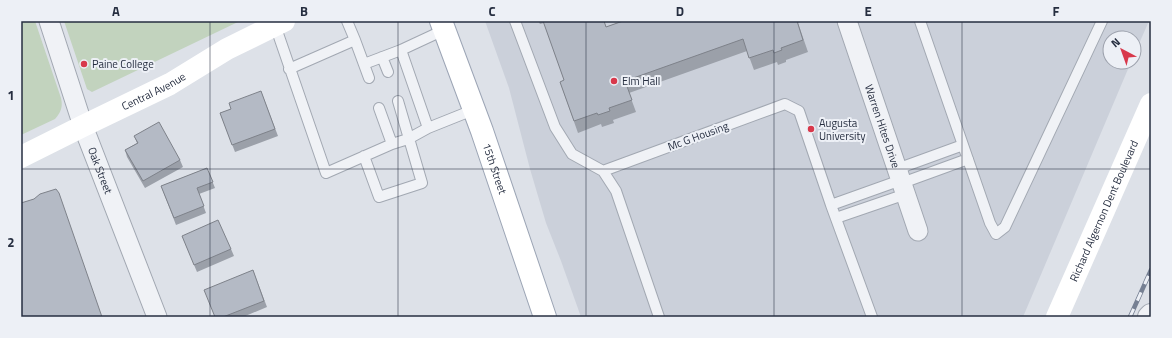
<svg xmlns="http://www.w3.org/2000/svg" width="1172" height="338" font-family="'Titillium Web',sans-serif">
	<style>
		.built { fill: #cbd0da }
		.green { fill: #c2d3be }
		.lines { fill: none; stroke-linecap: round; stroke-linejoin: round }
		.service-casing { stroke: #a2a8b2; stroke-width: 12 }
		.minor-casing { stroke: #a2a8b2; stroke-width: 21 }
		.tertiary-casing { stroke: #a2a8b2; stroke-width: 24 }
		.primary-casing { stroke: #9ca5b5; stroke-width: 24 }
		.service { stroke: #f0f2f6; stroke-width: 10 }
		.minor { stroke: #f0f2f6; stroke-width: 19 }
		.tertiary { stroke: #f0f2f6; stroke-width: 22 }
		.secondary { stroke: #fff; stroke-width: 22 }
		.primary { stroke: #fff; stroke-width: 22 }
		.rail-casing { stroke: #768093; stroke-width: 4.5 }
		.rail { stroke: #edf0f6; stroke-width: 3; stroke-dasharray: 9; stroke-linecap: butt }
		.wall { fill: #9ba0a9 }
		.building { fill: #b4bac5; stroke: #7e828a }
		.grid { fill: none; stroke: #262e40; stroke-width: 1; stroke-opacity: 0.55 }
		.poi-dot { fill: #d8384b; stroke: #edf0f6; stroke-width: 1.5 }
		.labels { text-anchor: middle; stroke-width: 4; stroke-linejoin: round; paint-order: stroke }
		.poi-label { font-size: 11px; fill: #262e40; stroke: #edf0f6; text-anchor: start }
		.street-label { font-size: 11px; fill: #262e40; stroke: #edf0f6 }
		.neatline { fill: none; stroke: #262e40; stroke-width: 1.5 }
		.grid-label { font-size: 13px; text-anchor: middle; font-weight: bold; fill: #262e40 }
	</style>
	<rect width="100%" height="100%" fill="#dde1e8"/>
	<path class="built" d="M485,21H1149L1134,55V38H1110V62H1131L1023,317H581L561,261L546,223L530,169L509,88Z"/>
	<path class="green" d="M21,21H35L61,98C63,107 61,112 55,119L21,135Z
		M64,21H240L92,92L87,89Z"/>
	<g class="lines">
		<defs>
			<path id="service" d="M515,21L555,127L572,154L603,171L785,104L799,111L831,205L872,317
				M920,21L990,223L996,234L1005,227L1102,21
				M275,25L326,173L392,144L408,139L428,128L473,110
				M355,40L369,78
				M401,50L428,128
				M382,57L388,72
				M364,64L401,50L444,30
				M289,69L355,40L347,21
				M379,108L392,144
				M364,156L379,197L422,183L398,101
				M897,169L963,145
				M603,171L616,191L659,317
				M902,183L968,159
				M831,205L901,180
				M836,218L906,194"/>
			<g id="minor">
				<path id="s1" d="M49,21L83,126L157,317"/>
				<path id="s2" d="M847,21L918,231"/>
			</g>
			<path id="tertiary" d="M1149,317L1151,315"/>
			<g id="primary">
				<path id="s5" d="M441,21L482,131L545,317"/>
			</g>
		</defs>
		<use href="#service" class="service-casing"/>
		<use href="#minor" class="minor-casing"/>
		<use href="#tertiary" class="tertiary-casing"/>
		<use href="#primary" class="primary-casing"/>
		<use href="#service" class="service"/>
		<use href="#minor" class="minor"/>
		<use href="#tertiary" class="tertiary"/>
		<g class="secondary">
			<path id="s3" d="M21,157L83,126L170,84L227,49L284,21"/>
			<path id="s4" d="M1057,317L1151,104"/>
		</g>
		<use href="#primary" class="primary"/>
		<defs>
			<path id="rail" d="M1130,317L1151,270"/>
		</defs>
		<use href="#rail" class="rail-casing"/>
		<use href="#rail" class="rail"/>
	</g>
	<path class="wall" d="M538,21H604L606,27L623,21H801L798,23L808,52L786,60V62L778,65L777,62L754,70L747,51L629,93L636,112L613,120L614,123L602,127L601,124L578,133L560,82L564,80L544,23L540,24Z
		M261,91L278,136L235,152L220,113L231,109Z
		M134,136L180,160L183,167L145,188L127,157L125,150L137,143Z
		M207,168L215,188L199,194L206,213L176,225L161,186Z
		M182,236L231,249L234,256L197,272Z
		M253,270L267,307L243,317H214Z"/>
	<path class="building" d="M543,21H604L606,27L623,21H797L803,40L781,48L782,50L774,53L773,50L749,58L743,39L625,81L632,100L609,108L610,111L598,115L597,113L574,121L560,82L564,80Z
		M261,91L275,129L232,145L220,113L231,109L229,103Z
		M159,122L180,160L143,181L125,150L138,143L134,136Z
		M207,168L213,182L197,188L204,206L174,218L161,186Z
		M56,189L59,193L102,317H21V203L34,199L40,194Z
		M218,220L231,249L194,265L182,236Z
		M253,270L264,301L223,317H215L204,290Z"/>
	<path class="grid" d="M210,21V317M398,21V317M586,21V317M774,21V317M962,21V317M21,169H1151"/>
	<g class="poi-dot">
		<circle cx="84" cy="64" r="4"/>
		<circle cx="614" cy="81" r="4"/>
		<circle cx="811" cy="129" r="4"/>
	</g>
	<g class="labels">
		<g class="poi-label">
			<text x="92" y="68">Paine College</text>
			<text x="622" y="85">Elm Hall</text>
			<text x="819" y="127">Augusta<tspan x="819" dy="13">University</tspan></text>
		</g>
		<g class="street-label">
			<text dy="4" stroke="none"><textPath href="#s3" startOffset="148">Central Avenue</textPath></text>
			<text dy="4" stroke="none"><textPath href="#s2" startOffset="111">Warren Hites Drive</textPath></text>
			<text transform="translate(698 136) rotate(-20)" y="4">Mc G Housing</text>
			<text dy="4" stroke="none"><textPath href="#s5" startOffset="157">15th Street</textPath></text>
			<text dy="4" stroke="none"><textPath href="#s1" startOffset="158">Oak Street</textPath></text>
			<text dy="4" stroke="none"><textPath href="#s4" startOffset="116">Richard Algernon Dent Boulevard</textPath></text>
		</g>
	</g>
	<rect width="1172" height="338" fill="none" stroke="#edf0f6" stroke-width="44"/>
	<g transform="translate(1122 50) rotate(319)"><circle r="19" fill="#edf0f6" stroke="#9da2ad"/>
	<path d="M0-3L7 15L0 10L-7 15Z" fill="#d8384b"/>
	<text y="-6" font-size="11" font-weight="bold" text-anchor="middle" fill="#262e40">N</text>
	</g>
	<rect x="22" y="22" width="1128" height="294" class="neatline"/>
	<g class="grid-label">
		<text x="116" y="16">A</text>
		<text x="304" y="16">B</text>
		<text x="492" y="16">C</text>
		<text x="680" y="16">D</text>
		<text x="868" y="16">E</text>
		<text x="1056" y="16">F</text>
		<text x="11" y="100">1</text>
		<text x="11" y="247">2</text>
	</g>
</svg>
